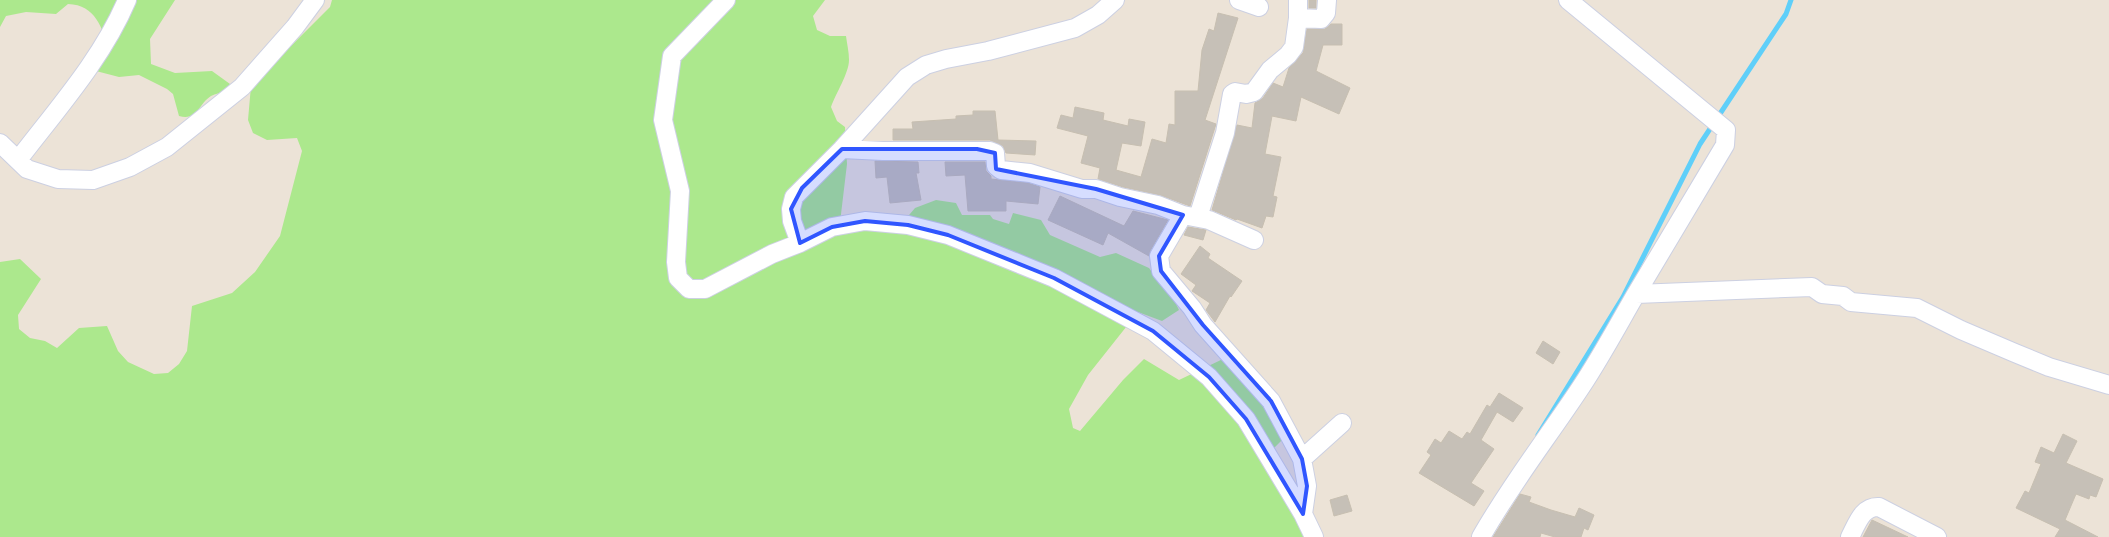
<svg xmlns="http://www.w3.org/2000/svg" width="2109" height="537" font-family="'DM Sans',sans-serif">
	<style>
		.green { fill: #ace88d }
		.lines { fill: none; stroke-linecap: round; stroke-linejoin: round }
		.stream { stroke: #5fcff9; stroke-width: 5 }
		.building { fill: #c6c0b7; stroke: #c7bfb1 }
		.street-casing { stroke: #ccd0e2; stroke-width: 20 }
		.street { stroke: #fff; stroke-width: 18 }
		.marked { fill: #3056ff; fill-opacity: 0.2; stroke: #3056ff; stroke-width: 4; stroke-linejoin: round }
	</style>
	<rect width="100%" height="100%" fill="#ece3d7"/>
	<path class="green" d="M0,0H175L150,39L151,64L175,73L212,71L230,84L226,91C222,92 215,94 211,96C198,104 198,121 179,116L173,94L167,89L139,75L119,77L96,71L109,50C102,28 96,5 68,4L56,14L26,12L6,16L0,27Z
		M332,0H825L813,16L817,30L830,36H846C847,44 849,52 849,60C849,73 836,93 831,107L837,121L845,127L847,164L839,231L898,228L915,208L936,200L956,203L962,215H990L993,219L1009,224L1013,213L1041,220L1050,235L1100,257L1116,253L1149,268L1175,302L1179,310L1162,321L1138,312L1088,375L1069,409L1073,428L1080,431L1123,380L1144,359L1179,380L1225,358L1269,405L1285,437L1264,458L1305,537H0V262L20,259L41,279L18,315L19,329L30,338L45,341L57,348L79,328L107,326L118,351L128,362L154,374L168,373L179,364L187,351L192,306L232,293L255,272L280,236L302,151L297,138L267,140L253,133L248,120L251,86L330,7Z"/>
	<g class="lines">
		<path class="stream" d="M1538,435L1623,297L1700,144L1786,14L1791,0"/>
	</g>
	<path class="building" d="M1309,0H1316V8H1309Z
		M1218,13L1238,18L1205,120L1216,124L1190,206L1160,195L1123,187L1098,179L1100,168L1081,163L1088,136L1057,128L1061,115L1073,118L1075,107L1104,113L1103,120L1128,126L1129,119L1145,122L1141,146L1122,143L1116,170L1141,177L1152,139L1166,143L1169,124L1175,125V91H1198L1202,50L1209,29L1214,31Z
		M1331,24H1342V45H1323L1316,71L1350,88L1339,114L1301,97L1296,121L1272,116L1265,154L1281,157L1273,196L1277,197L1273,217L1266,216L1262,228L1237,219L1236,220L1212,210L1237,125L1252,128L1255,103L1263,98L1273,83L1283,87L1289,68L1303,53L1307,29H1325Z
		M973,111H995L998,140L1036,141L1035,155L1006,153L1003,146L990,140H893V129H913L912,122L956,119V116L973,115Z
		M875,161L918,162L919,173H916L921,200L890,203L887,177L876,178Z
		M945,162H985L986,171L991,176V179L1028,183L1040,187L1038,204L1006,201V211H968L965,175L946,176Z
		M1060,196L1124,226L1133,211L1168,220L1150,251L1149,256L1108,233L1103,245L1048,220Z
		M1188,227L1206,230L1203,240L1184,235Z
		M1200,246L1210,254L1208,258L1242,281L1231,297L1230,296L1215,322L1206,310L1210,303L1192,291L1196,285L1181,274Z
		M1543,341L1560,352L1553,364L1536,353Z
		M1499,393L1523,408L1513,422L1497,412L1481,440L1494,449L1471,483L1484,491L1474,506L1419,473L1431,455L1427,452L1435,439L1441,443L1449,431L1462,439L1467,432L1470,434L1487,405L1490,407Z
		M2063,434L2077,441L2066,463L2103,479L2096,497L2090,495L2089,499L2076,494L2065,520L2098,537H2055L2060,529L2016,508L2025,491L2029,493L2041,464L2035,462L2041,447L2054,453Z
		M1520,494L1531,497L1529,502L1551,510L1575,517L1579,508L1594,515L1588,530L1584,528L1581,537H1555L1541,533L1540,537H1493Z
		M1347,495L1352,511L1334,516L1330,500Z
		M1872,520L1908,537H1863Z"/>
	<g class="lines">
		<defs>
			<path id="street" d="M726,0L672,56L663,120L680,191L676,262L678,278L689,289H705L772,254L800,243L832,227L865,221L908,225L948,235L1054,278L1153,331L1209,377L1246,419L1303,514L1314,537
				M1239,0L1259,7
				M1298,0V18
				M1568,0L1726,130L1725,145L1636,294L1812,287L1822,294L1843,296L1851,302L1917,308L1961,330L2015,353L2049,367L2109,385
				M0,143L27,169L58,179L93,180L130,167L167,147L242,87L295,27L315,0
				M842,149L883,151H990L995,153L996,166L1001,170L1030,173L1082,189H1096L1120,197L1158,205L1183,215L1209,220L1254,240
				M18,160C57,109 102,59 127,0
				M1183,215L1159,256L1161,271L1192,308L1203,325L1271,401L1302,459L1307,486L1303,514
				M1198,217L1225,133L1232,94L1235,92L1246,94L1254,92L1270,70L1288,55L1294,47L1298,18L1321,19L1326,13L1327,0
				M800,243L792,221L791,209L794,197L842,149L907,77L926,65L946,59L988,51L1075,28L1098,15L1115,0
				M1302,459L1342,423
				M1481,537C1511,484 1548,437 1581,387C1601,357 1618,325 1636,294
				M1850,537C1857,524 1862,506 1879,507L1937,537"/>
		</defs>
		<use href="#street" class="street-casing"/>
		<use href="#street" class="street"/>
	</g>
	<path class="marked" d="M842,149H977L995,153L996,169L1096,189L1183,215L1159,256L1161,271L1203,325L1271,401L1302,459L1307,486L1303,514L1246,419L1209,377L1153,331L1054,278L948,235L908,225L865,221L832,227L800,243L791,209L802,188Z"/>
</svg>
